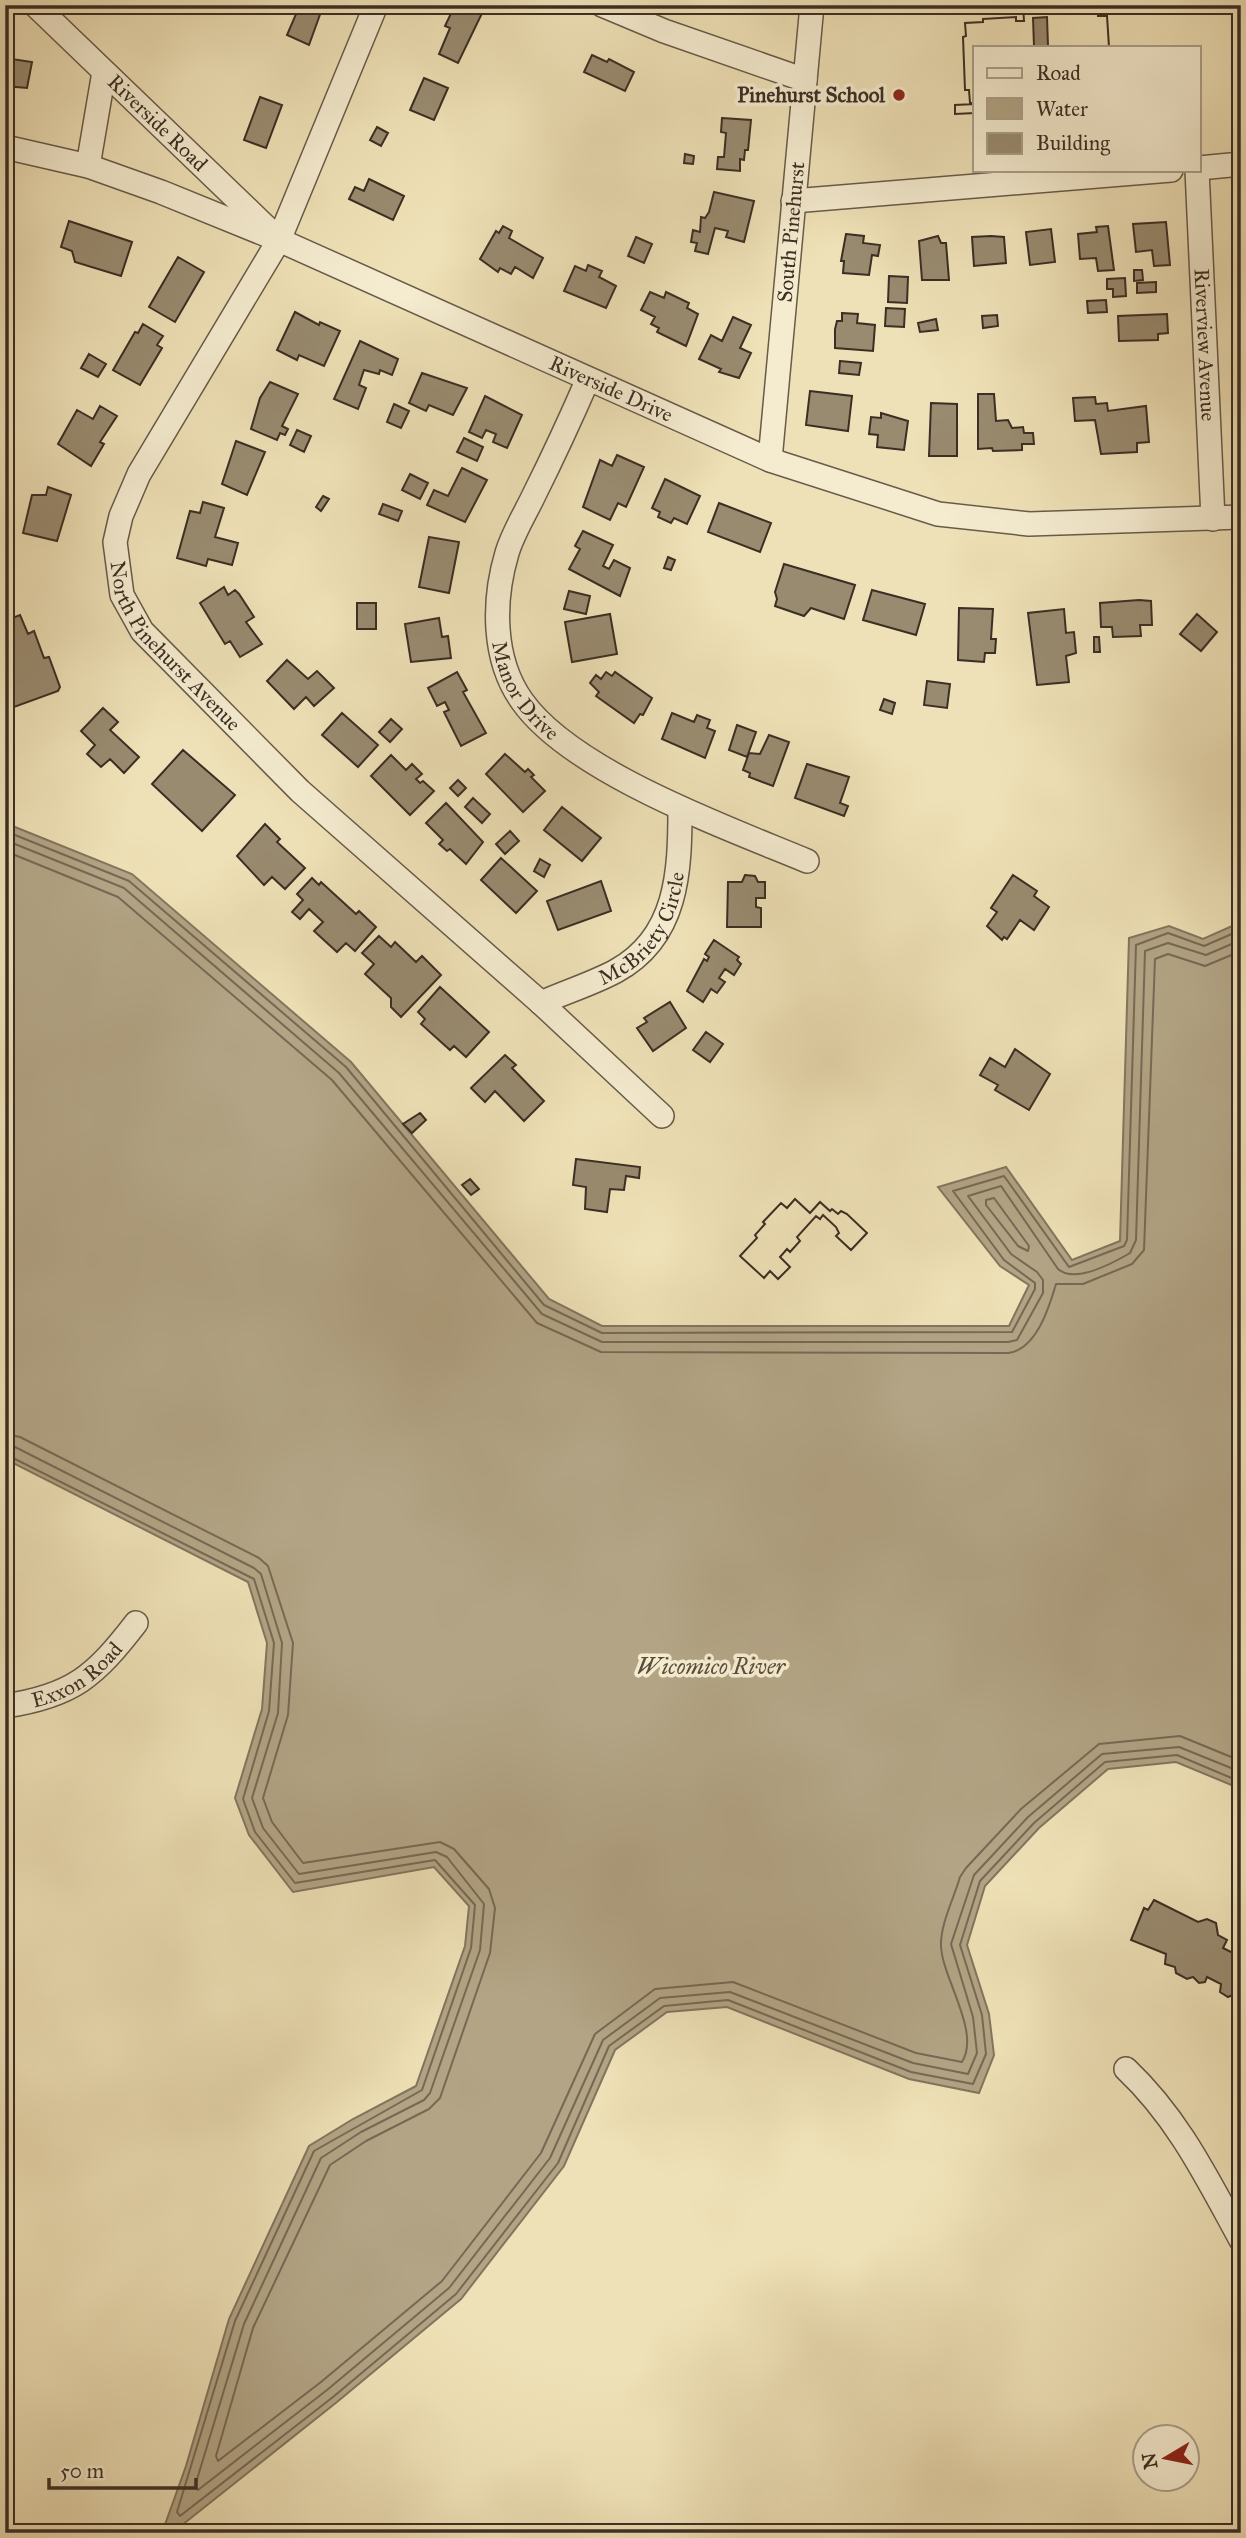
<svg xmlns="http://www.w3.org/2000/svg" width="1246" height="2538" font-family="'IM FELL Great Primer',serif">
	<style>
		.water { fill: #b2a485; stroke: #82755e; stroke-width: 2 }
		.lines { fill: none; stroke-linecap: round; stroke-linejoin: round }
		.shore { stroke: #766954; stroke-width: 2 }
		.building { fill: #998b70; stroke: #3b2e24; stroke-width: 2; fill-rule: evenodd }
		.minor-casing { stroke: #685b49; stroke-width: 26 }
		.minor { stroke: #f5ecd0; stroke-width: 23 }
		.poi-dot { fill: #8f2418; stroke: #f5ecd0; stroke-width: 2.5 }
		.labels { text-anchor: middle; stroke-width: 7; stroke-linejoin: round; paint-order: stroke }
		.poi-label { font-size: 21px; font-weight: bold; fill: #3b2e24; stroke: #f5ecd0; text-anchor: end }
		.street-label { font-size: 21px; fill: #3b2e24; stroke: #f5ecd0 }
		.water-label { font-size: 23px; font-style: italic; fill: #594c3c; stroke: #f5ecd0 }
	</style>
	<rect width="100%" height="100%" fill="#efe1b7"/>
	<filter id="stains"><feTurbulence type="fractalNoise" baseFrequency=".00286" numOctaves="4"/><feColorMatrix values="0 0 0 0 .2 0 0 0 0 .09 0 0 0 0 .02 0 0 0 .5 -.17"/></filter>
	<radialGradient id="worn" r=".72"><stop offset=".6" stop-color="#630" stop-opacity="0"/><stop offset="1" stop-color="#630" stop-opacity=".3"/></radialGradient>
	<path class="water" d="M5,823L132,874L351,1062L549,1299L602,1326H1009L1029,1285L1000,1266L938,1187L1006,1167L1072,1260L1120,1241L1129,938L1169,926L1203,939L1241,922V1789L1176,1762L1108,1769L1039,1828L985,1886L967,1945L989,2014L994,2055L979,2093L909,2079L727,2007L667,2012L615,2050L564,2166L461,2299L337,2402L172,2533H162L186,2466L229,2319L309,2146L353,2119L416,2086L465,1946L469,1906L434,1867L293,1892L249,1835L235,1798L262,1709L267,1643L248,1582L5,1459Z"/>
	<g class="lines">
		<path class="shore" d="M5,831L129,881L346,1067L544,1305L602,1333L1012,1332L1035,1289V1283L1004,1260L953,1191L1004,1176L1069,1267L1124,1246L1127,1240L1136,945L1168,933L1204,946L1241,930
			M5,840L124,888L339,1073L542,1314L602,1342H1008L1017,1340L1043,1293V1280L1037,1272L1011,1254L968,1196L1001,1186L1058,1269C1075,1284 1113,1263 1130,1253L1136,1240L1145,951L1168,943L1206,955L1241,940
			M5,851L118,897L332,1080L537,1323L601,1352L1008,1353C1036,1350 1049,1308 1056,1284H1083L1132,1264L1144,1250L1155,959L1168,954L1205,966L1241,951
			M994,1198L1029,1246L1028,1251L1018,1246L986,1205V1200Z
			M5,1434L20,1437L259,1558L268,1566L293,1643L288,1715L263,1798L272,1822L303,1863L440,1842L454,1849L489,1889L495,1908L490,1953L440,2098L429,2109L366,2141L330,2165L253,2328L216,2456L218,2461L321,2382L442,2281L541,2153L595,2034L655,1989L733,1982L916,2053L962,2062C981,2032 942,1978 941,1946C940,1925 954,1898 960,1877L966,1868L1021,1809L1099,1744L1180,1736L1241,1761
			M5,1445L15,1447L254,1568L261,1574L282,1643L278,1713L252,1798L263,1828L299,1874L436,1852L447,1857L484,1904L480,1950L430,2093L424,2100L361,2132L321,2158L244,2324L195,2486L198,2490L327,2390L449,2288L550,2158L603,2040L660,1998L730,1992L913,2063L968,2074L977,2053L973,2017L951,1944L974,1875L1028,1817L1102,1754L1179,1747L1241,1772
			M5,1454L254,1579L274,1643L269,1711L243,1799L255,1832L295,1883L435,1860L475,1905L471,1948L422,2090L314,2151L235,2321L177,2512L180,2516L333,2397L456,2294L558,2163L609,2046L664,2006L728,2000L911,2072L973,2084L986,2054L982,2015L960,1945L980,1881L1034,1823L1105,1762L1177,1755L1241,1782"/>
	</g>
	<path class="building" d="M308,5L322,9L309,45L287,35L299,7L306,10Z
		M455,5H486L458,63L439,54L450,28L445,26Z
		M746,5H765V12L745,11Z
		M1023,5H1032V11L1098,7V16H1107L1109,47H975V103H970L969,90H965L963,37L966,36L965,23L983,22V19L1016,17V21H1024ZM1047,17L1048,46H1034L1033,18Z
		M1023,5H1032V11L1098,7V16H1107L1109,47H975V103H970L969,90H965L963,37L966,36L965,23L983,22V19L1016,17V21H1024Z
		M592,55L607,62L609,59L634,72L625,91L584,72Z
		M5,58L32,62L27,88L5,86Z
		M424,78L448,88L434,120L410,110Z
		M260,97L282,105L266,148L244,140Z
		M975,104V113L955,114V105Z
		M975,104V113L955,114V105Z
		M722,118L751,120L748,150H745L744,160L740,159V171L717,169L718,157H724L726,133L721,132Z
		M377,127L388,133L381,146L370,140Z
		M685,154L694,156L693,164L684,163Z
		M369,179L404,196L393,220L349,199L355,187L364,191Z
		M714,192L754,201L744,242L726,237L728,231L715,228L708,254L695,251L697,243L691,242L693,230L700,232L701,217L705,218L709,212Z
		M69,221L132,242L121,276L75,262L72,251L61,247Z
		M1166,222L1170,265L1154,266L1152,250L1136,252L1133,224Z
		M503,226L512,231L509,238L543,258L533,278L515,267L511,274L500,268L498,272L480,259L496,231L499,233Z
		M1108,226L1114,270L1098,271L1096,258L1080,259L1078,234L1097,232L1096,227Z
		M1051,229L1055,262L1030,265L1026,232Z
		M846,234L864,236L863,243L880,245L878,256L872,255L869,275L843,273L844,261H841Z
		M938,236L941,243H946L949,280H922L919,241Z
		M991,236L1004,237L1006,263L974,266L972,237Z
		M636,237L652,244L644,263L628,256Z
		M178,257L204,272L175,322L149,307Z
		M588,265L602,271L599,277L616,286L606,308L564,291L575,266L586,271Z
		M1134,270H1142L1143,280L1134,281Z
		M889,276L908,277L907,303L888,302Z
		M1125,278L1126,296L1113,297V289H1107V279Z
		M1156,282V292L1137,293V283Z
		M650,292L664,298L666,292L689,303L687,308L698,314L686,346L657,332L659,328L651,324L655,317L641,310Z
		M1106,300L1107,312L1088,313L1087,301Z
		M886,308L905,309L904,327L885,326Z
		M295,312L319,325L320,322L340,331L324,366L299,355L297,360L277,350Z
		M842,313L858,314L857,323L875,325L873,351L835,348V329L837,321H842Z
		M1167,314L1168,333L1158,334V340L1119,341L1118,316Z
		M997,315L998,326L983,328L982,316Z
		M733,317L751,325L740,348L751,353L739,378L719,372L721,369L699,359L711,335L722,341Z
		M936,319L938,330L920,332L918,323Z
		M143,324L163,336L157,345L162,348L140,385L113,370L135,332L138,333Z
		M360,341L398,359L392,375L380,370L379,374L364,370L359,385L366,388L358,409L334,399Z
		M89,354L106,364L98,377L81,368Z
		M840,361L861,363L859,375L839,373Z
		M422,373L467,388L453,415L429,405L426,411L409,403Z
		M270,382L298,394L282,426L288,429L285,435L280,433L277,440L251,429L260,398Z
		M810,391L852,396L848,431L806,425Z
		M978,394H994L996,421L1008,420L1012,428L1023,427L1024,433H1033L1034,444H1022V450L993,451L992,448L978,449Z
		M485,396L522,415L507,448L493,442L496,434L486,430L482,438L469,432Z
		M1095,397L1096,404L1107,403L1108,411L1146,406L1149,442L1137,443V452L1101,454L1095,420L1075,421L1073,398Z
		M931,403L957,404V456H929Z
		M394,404L409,411L401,428L387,422Z
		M100,406L117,416L100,442L104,444L91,466L58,444L77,410L93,419Z
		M881,413L908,421L904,450L877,447L878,435L869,434L871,417L881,418Z
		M297,430L311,436L304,452L290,445Z
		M464,438L483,447L477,461L457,452Z
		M236,441L265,452L247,495L222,484Z
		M617,455L644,467L626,507L618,503L610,520L583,507L600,460L612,466Z
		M462,468L487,480L465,522L427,505L434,490L448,496Z
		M410,474L428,483L420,499L402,490Z
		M665,479L700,496L687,524L674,518L671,523L658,517L660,512L652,508Z
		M48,487L71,495L57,541L23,533L32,495H46Z
		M323,496L329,499L321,511L316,507Z
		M203,502L224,508L215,537L238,543L232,565L208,559L206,566L177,558L190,511L200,513Z
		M719,503L771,523L760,552L708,532Z
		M383,504L402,511L398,521L379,514Z
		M583,531L613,545L603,566L609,569L614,560L630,568L620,596L569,569L580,549L575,546Z
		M429,537L459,542L449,593L419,587Z
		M668,557L675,560L671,570L664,568Z
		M784,564L855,585L844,619L811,608L804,616L775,606L777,599L775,592Z
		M224,587L228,595L235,590L239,594L254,617L246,622L262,644L240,657L230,641L225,644L200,603Z
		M872,590L925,604L916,635L863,620Z
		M569,591L590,596L586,614L564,609Z
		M1139,600L1151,601L1152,625H1140L1141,636L1113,637L1112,627H1101L1100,603Z
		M357,603H376V629H357Z
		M959,608L993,609L991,639H996L995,653H985L984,662L958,660Z
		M1064,609L1066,633L1074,632L1076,653L1066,656L1069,682L1037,685L1028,613Z
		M610,614L617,654L572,662L565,622Z
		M1197,614L1217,632L1201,651L1180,634Z
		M20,615L28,634L34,631L44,658L49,657L60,687L58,691L14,707L7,682L9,681L5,664V621Z
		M439,618L442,637L448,636L451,658L411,662L405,624Z
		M1094,637H1099L1100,652H1094Z
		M287,660L308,679L317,671L334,688L314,706L306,697L294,709L267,681Z
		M457,672L467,690L463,692L486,733L461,746L444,712L449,710L445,702L437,706L428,688Z
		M606,672L612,676L615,672L652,698L643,715L640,714L634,723L596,696L599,692L590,683L596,675L601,679Z
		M927,681L950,684L947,708L924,705Z
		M884,699L895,703L892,714L880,710Z
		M103,708L118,722L110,730L139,757L124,773L110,759L101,767L87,754L95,745L81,731Z
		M342,713L378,745L358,767L322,735Z
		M672,713L694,722L697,715L710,720L707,728L715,731L705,758L662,739Z
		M391,719L402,729L390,742L379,732Z
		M737,725L756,732L747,757L729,750Z
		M769,735L789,742L773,786L749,777L750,773L743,770L749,753L760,754Z
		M183,750L235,795L202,831L152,784Z
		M505,754L525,772L528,769L534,775L531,777L545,791L523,812L486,774Z
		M391,755L406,770L412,764L422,774L416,779L420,783L423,781L434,791L410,815L371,776Z
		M807,764L849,777L840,803L848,806L844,816L795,798Z
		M458,780L466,788L458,796L450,788Z
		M473,798L490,814L482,823L465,807Z
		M446,803L483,842L466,864L450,849L447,851L439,844L443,840L426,823Z
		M562,807L601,838L582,861L544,830Z
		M265,824L280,839L277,842L305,868L285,889L272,877L264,885L237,856Z
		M510,831L519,841L505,854L496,844Z
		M501,858L537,891L516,913L481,880Z
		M540,859L550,865L544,877L534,871Z
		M745,875L755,876L758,882H765V898H756V907L761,908V927H727L728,882H742Z
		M1013,875L1037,891L1034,896L1049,907L1034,930L1020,920L1007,939L1004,937L1002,940L987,926L997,912L991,908Z
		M312,878L319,885L321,882L356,914L359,911L376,927L355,951L346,943L337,952L314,931L323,922L309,909L300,919L292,912L303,900L297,894Z
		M601,881L611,911L558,930L547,901Z
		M379,936L391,947L395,942L416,962L422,956L441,975L401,1017L391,1007V998L365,974L374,964L362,953Z
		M714,940L739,957L737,960L741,964L734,975L725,969L719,978L725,982L717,993L711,989L703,1002L687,991L704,959L707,961L709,957L705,954Z
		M440,987L489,1032L466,1057L454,1046L450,1050L421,1024L425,1019L418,1012Z
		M670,1002L686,1028L653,1051L637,1028L647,1022L644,1018Z
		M706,1032L723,1044L710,1062L693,1050Z
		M1015,1049L1050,1074L1029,1110L995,1090L998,1085L980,1075L990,1058L1005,1067Z
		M505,1055L516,1065L512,1068L544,1101L524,1121L495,1091L485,1102L471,1088Z
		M420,1113L426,1120L412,1133L403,1124Z
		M576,1159L640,1167L639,1178L626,1176L624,1190L610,1189L607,1212L585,1209L586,1187L573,1185Z
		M470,1179L479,1189L471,1195L462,1185Z
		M795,1199L810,1213L820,1202L830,1211L832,1209L838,1214L841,1211L847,1214L867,1233L851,1250L836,1236L839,1233L836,1227L823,1215L820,1219L816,1216L797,1237L800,1241L790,1252L787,1249L780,1257L790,1267L778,1279L770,1271L764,1278L740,1256L757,1238L755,1235L765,1224L763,1222L781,1203L787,1208Z
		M795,1199L810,1213L820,1202L830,1211L832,1209L838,1214L841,1211L847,1214L867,1233L851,1250L836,1236L839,1233L836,1227L823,1215L820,1219L816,1216L797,1237L800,1241L790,1252L787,1249L780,1257L790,1267L778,1279L770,1271L764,1278L740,1256L757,1238L755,1235L765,1224L763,1222L781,1203L787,1208Z
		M1154,1900L1198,1922L1207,1919L1216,1923L1218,1935L1227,1940L1223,1948L1239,1956L1237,1960L1241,1965V1982L1235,1994L1228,1997L1220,1992L1221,1984L1207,1977L1205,1982L1199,1983L1193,1977L1187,1979L1176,1973L1175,1967L1165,1964L1166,1954L1131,1940L1144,1908L1148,1910Z"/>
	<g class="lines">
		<defs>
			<g id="minor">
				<path id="s1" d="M35,5L269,230"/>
				<path id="s2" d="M376,5L279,240L139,474L121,516L115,542L122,595L142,631L300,791L541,1003L662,1116"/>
				<path d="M602,5L664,31L805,80"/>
				<path id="s3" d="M5,147L88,166L161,192L279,240L770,460L938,514L1029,524L1241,517"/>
				<path d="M88,166L104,72"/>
				<path d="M1199,168L1241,164"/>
				<path id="s4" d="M1197,170L1213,519"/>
				<path d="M793,201L1171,170"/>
				<path id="s5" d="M588,379C571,418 553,457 534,495C525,514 513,533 507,553C493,600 492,659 522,701C572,772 728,828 807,861"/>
				<path id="s6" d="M770,460L812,5"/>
				<path id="s7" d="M541,1003C565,992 592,984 616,971C678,937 680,871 680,808"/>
				<path id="s8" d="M5,1706C73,1696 95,1676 136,1623"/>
				<path d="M1126,2069C1178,2118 1207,2178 1241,2240"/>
			</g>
		</defs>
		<use href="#minor" class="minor-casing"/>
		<use href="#minor" class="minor"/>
	</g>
	<circle class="poi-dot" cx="899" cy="95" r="7"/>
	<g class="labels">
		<g class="poi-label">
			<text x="885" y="102">Pinehurst School</text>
		</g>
		<g class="street-label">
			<text dy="7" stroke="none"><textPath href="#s1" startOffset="170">Riverside Road</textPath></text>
			<text dy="7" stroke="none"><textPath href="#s6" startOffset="229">South Pinehurst</textPath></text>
			<text dy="7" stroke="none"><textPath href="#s4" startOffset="175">Riverview Avenue</textPath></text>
			<text dy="7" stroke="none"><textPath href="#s3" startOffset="654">Riverside Drive</textPath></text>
			<text dy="7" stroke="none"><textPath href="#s2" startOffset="724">North Pinehurst Avenue</textPath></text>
			<text dy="7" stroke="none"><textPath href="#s5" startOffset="338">Manor Drive</textPath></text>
			<text dy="7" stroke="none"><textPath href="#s7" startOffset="133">McBriety Circle</textPath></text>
			<text dy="7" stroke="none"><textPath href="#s8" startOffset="80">Exxon Road</textPath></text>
		</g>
		<g class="water-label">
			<text x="711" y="1674">Wicomico River</text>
		</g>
	</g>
	<rect width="1246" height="2538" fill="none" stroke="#efe1b7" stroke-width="28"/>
	<rect x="7" y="7" width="1232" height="2524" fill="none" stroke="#3b2e24" stroke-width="3.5"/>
	<rect x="14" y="14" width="1218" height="2510" fill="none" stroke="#3b2e24" stroke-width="2"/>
	<rect x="973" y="46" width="228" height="126" fill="#f5ecd0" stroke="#aba08b" stroke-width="2"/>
	<rect x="987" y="68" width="35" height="10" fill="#f5ecd0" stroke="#aba08b" stroke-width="2"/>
	<text x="1036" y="80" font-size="21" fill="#3b2e24">Road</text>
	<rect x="987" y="98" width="35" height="21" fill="#b2a485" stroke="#aba08b" stroke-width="2"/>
	<text x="1036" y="116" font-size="21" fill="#3b2e24">Water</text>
	<rect x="987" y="133" width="35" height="21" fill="#998b70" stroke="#aba08b" stroke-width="2"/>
	<text x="1036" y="150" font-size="21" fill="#3b2e24">Building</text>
	<g transform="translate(1166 2458) rotate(260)"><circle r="33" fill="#f5ecd0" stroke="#aba08b" stroke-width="2"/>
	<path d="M0-5L12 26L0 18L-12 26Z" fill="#8f2418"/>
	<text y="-10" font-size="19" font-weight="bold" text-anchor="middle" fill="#3b2e24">N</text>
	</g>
	<path d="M49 2478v10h147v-10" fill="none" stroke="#3b2e24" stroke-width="3.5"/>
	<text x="60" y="2478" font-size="21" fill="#3b2e24" stroke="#f5ecd0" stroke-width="5" paint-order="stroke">50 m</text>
	<rect width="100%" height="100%" filter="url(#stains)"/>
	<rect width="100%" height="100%" fill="url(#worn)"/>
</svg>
